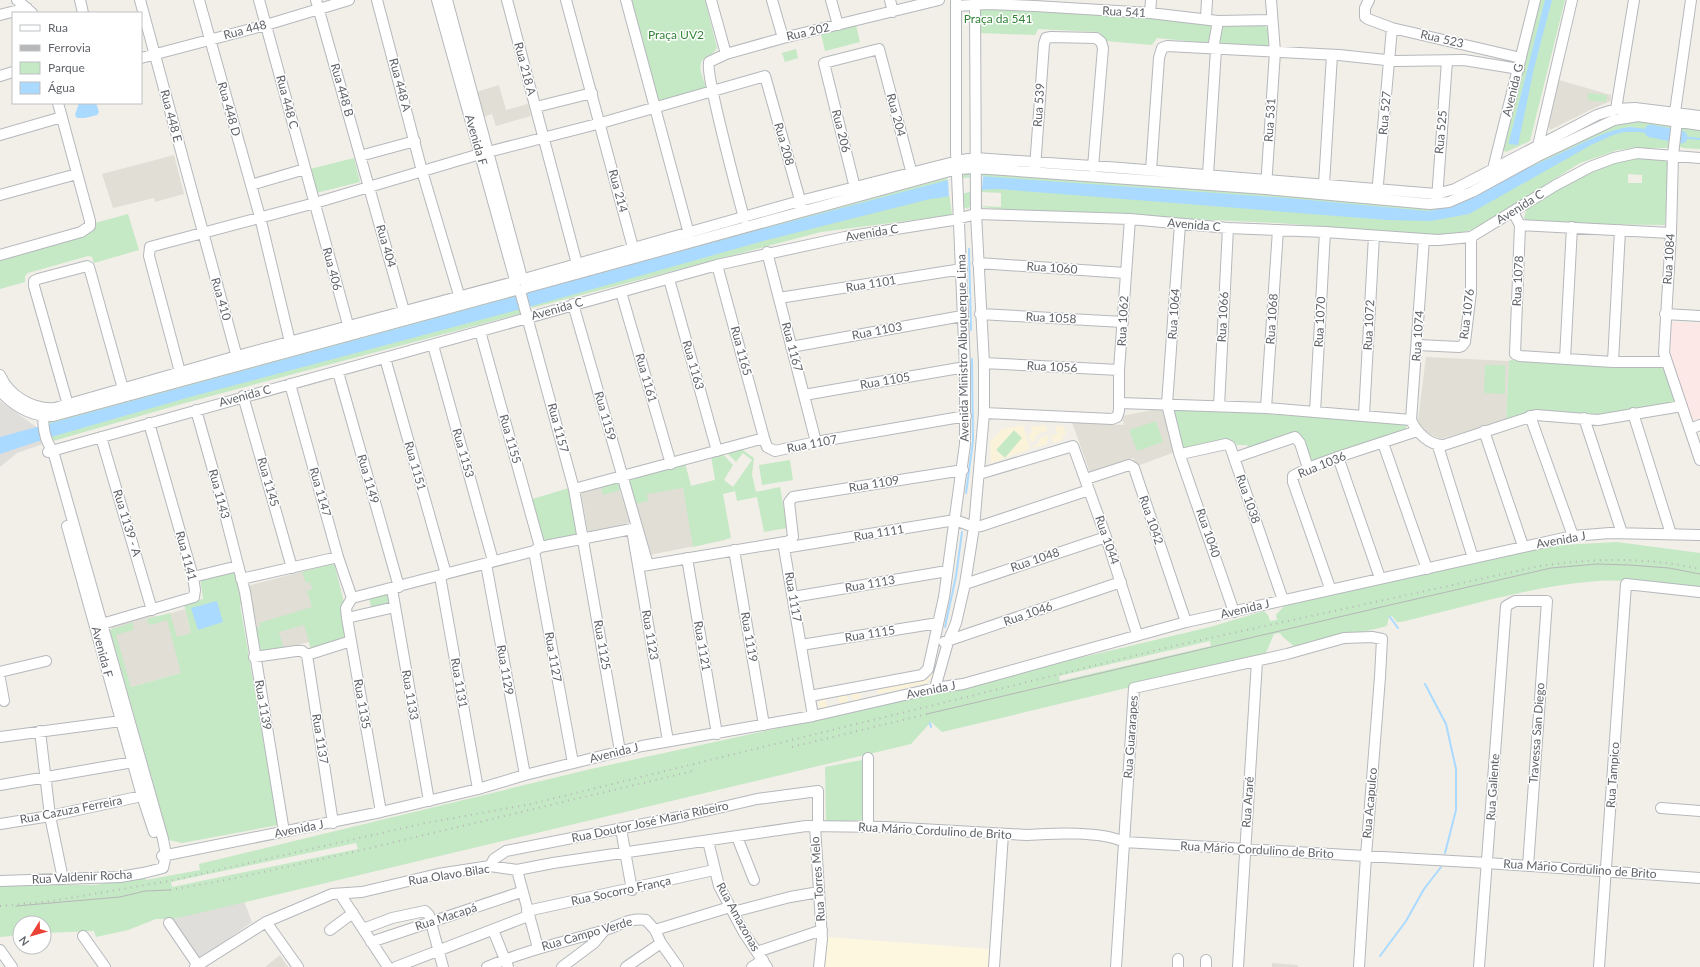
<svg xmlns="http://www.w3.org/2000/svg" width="1700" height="967" font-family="Lato,sans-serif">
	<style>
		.commercial { fill: #fef7e0 }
		.industrial { fill: #e0deda }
		.education { fill: #e1ded6 }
		.medical { fill: #fce8e6 }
		.green { fill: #c5e8c5; fill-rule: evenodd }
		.sand { fill: #fbf3d9; fill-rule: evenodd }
		.water { fill: #aadaff }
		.pier { fill: #f1efe8 }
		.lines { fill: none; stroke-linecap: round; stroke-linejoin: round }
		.stream { stroke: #aadaff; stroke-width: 2 }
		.river { stroke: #aadaff; stroke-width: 13 }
		.minor-casing { stroke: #b5b8bc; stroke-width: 12 }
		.minor { stroke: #fff; stroke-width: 10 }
		.tram { stroke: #b6b7b8; stroke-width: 1 }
		.rail { stroke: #b6b7b8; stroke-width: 2; stroke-dasharray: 1 5; stroke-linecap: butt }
		.labels { text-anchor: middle; stroke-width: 3; stroke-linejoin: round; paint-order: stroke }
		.street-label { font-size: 12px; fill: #5f6368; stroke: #fff }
		.park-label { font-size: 12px; fill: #348238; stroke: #fff }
	</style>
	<rect width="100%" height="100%" fill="#f1efe8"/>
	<path class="commercial" d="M827,937L990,949L988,967H824Z"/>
	<path class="industrial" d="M0,401L39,429L43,444L17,453L0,467Z
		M244,901L252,922L200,959L173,919Z"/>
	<path class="education" d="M1559,80L1611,95V101L1592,109L1550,130L1548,127Z
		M499,85L506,110L528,104L531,116L496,126L492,114L484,117L476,92Z
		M174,155L184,194L155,202L154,198L113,208L102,174Z
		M1426,357L1509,361L1506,420L1440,439L1417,427Z
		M1162,408L1175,452L1137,466L1133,458L1090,473L1072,422L1124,425L1122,416Z
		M685,464L691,486L716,480L726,540L649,555L629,480Z
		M617,481L630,523L588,533L581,492Z
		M334,563L344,603L340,607L345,638L309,642L262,654L244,587Z
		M185,609L191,633L188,671L131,687L113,644L110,630L116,622L148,612L157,617Z
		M280,955L288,967H265Z
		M1272,963L1298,965V967H1272Z"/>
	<path class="medical" d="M1670,322L1700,323V420L1696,421L1691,418L1671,355Z"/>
	<path class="green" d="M628,0H705L717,48C714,53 710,55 705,58C695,63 704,80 706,88L660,102L658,101Z
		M1539,0H1565L1530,141L1506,152L1502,149Z
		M986,4L1263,24L1269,30L1268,49L1157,38L1152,45L1106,41L1099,32L1038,29L1035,35L980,33L979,8Z
		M856,25L860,42L825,51L821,34Z
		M796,49L798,58L785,62L782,53Z
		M1588,93L1607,95L1606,102L1588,100Z
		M1638,120L1669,124L1673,127V146L1667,148H1636L1618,150L1580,163L1476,228L1462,233L1438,235L1278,223L1015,211L981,207L979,205L982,172L1430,205L1487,185L1605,129L1623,122ZM981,192L1001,193V207L980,206Z
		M1682,125L1700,127V149L1683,148L1679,146L1680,127Z
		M1626,157L1669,160L1665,225L1578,224L1527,220L1524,218L1527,207L1577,176ZM1628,174L1642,175V183H1628Z
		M354,158L360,182L316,193L310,169Z
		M967,173L970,176V206L968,209L964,207L963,176L964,174Z
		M947,178L952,215L821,232L532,308L528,292Z
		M128,214L139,250L94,263L92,257L88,256L28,273L25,276V282L0,289V257L90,230L95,223Z
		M515,292L521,313L519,314L185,403L53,441L44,423L50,418Z
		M1511,360L1660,367L1666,370L1676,403L1614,414L1506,420L1509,361Z
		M1485,365H1505V394L1484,393Z
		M1176,408L1406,423V432L1310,464L1300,436L1255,449L1248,447L1247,445H1237L1233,441H1228L1183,451L1173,409Z
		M1156,421L1163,442L1137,451L1129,430Z
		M1014,430L1023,438L1005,458L996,450Z
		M740,448L754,458L752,475L756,492L780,487L787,528L764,532L757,497L737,501L735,491L723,494L731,538L693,547L683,488L647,494L648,501L635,504L629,480L685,464L691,486L715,480L711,456L722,453L733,465L724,480L733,487L752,460L743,453L736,462L726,452Z
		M790,460L793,480L762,485L759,465Z
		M617,481L621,490L603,495L601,486Z
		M569,488L578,534L540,542L529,500Z
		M1617,542L1700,553V589C1666,585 1632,579 1597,581C1531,586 1465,607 1401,622H1397L1392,616L1389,617L1387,626L1296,648L1282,636L1280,633L1274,634L1265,655L942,732L931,722L911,744L208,911L173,919H156L128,930L96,937L94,931L44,933V923H20V935L0,937V885H95L145,877L146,880L200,870L199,864L591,769L852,712L1210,627L1264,611L1268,615L1270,621L1277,620L1276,615L1284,606L1545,546ZM1210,641L1211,646L1060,681L1059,676ZM356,843L358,849L172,887L171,882Z
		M334,563L344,603L340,607L345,638L311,649L304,625L279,632L284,649L262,654L255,628L260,627L259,623L312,607L307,591L312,589L310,582L306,583L302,572Z
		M234,569L244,604L240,605L278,825L182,843L169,840L110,630L133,622V630L116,635L131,687L181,673L167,620L151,625L148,623L147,619L170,613L177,637L191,633L184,604L203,599L200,577Z
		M387,593L389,603L371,607L369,598Z
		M862,760L863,820L826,822L825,767Z"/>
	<path class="sand" d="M1023,425L1030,449L991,463L990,442L1002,429ZM1014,430L1022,438L1005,458L996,450Z
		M1045,425L1047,431L1037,434L1035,441L1031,442L1028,435L1032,432L1031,427Z
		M1063,425L1066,434L1062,436L1063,440L1054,443L1051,436L1057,434L1055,427Z
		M1048,435L1049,439L1047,440V444L1033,448L1032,447L1038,444L1040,438Z
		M937,656H940C937,668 935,677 924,684L878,694L877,690L928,679L933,673Z
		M851.5 696a4.5 4.5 0 1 1 9 0a4.5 4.5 0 1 1-9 0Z
		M838 699a5 5 0 1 1 10 0a5 5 0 1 1-10 0Z
		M825,698L827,707L821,709L818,704L822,699Z"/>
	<path class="water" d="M1545,0H1552L1534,68L1518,145L1509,144V142Z
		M79,103H96L99,112L97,115L85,118H77L75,115Z
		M1630,127L1668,132L1667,136L1639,132H1624L1613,135L1591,145L1469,214L1431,221L1387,220L998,189C975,189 953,197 930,199L767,240L536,305L190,397L51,437L0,454V437L766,228L948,180L979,176L1287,198L1427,211C1461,207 1480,194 1509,178C1524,169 1542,162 1559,154C1582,144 1605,130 1630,127Z
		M217,601L223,622L198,630L191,608Z"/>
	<path class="pier" d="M979,176H983L982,189L949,197L948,180Z"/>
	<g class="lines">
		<path class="stream" d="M1681,137L1700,139
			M969,249L971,330
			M966,493L973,441L972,359
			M1390,617L1398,628
			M945,627L956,576L962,532
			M1425,684L1446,724L1456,769V810L1445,853
			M930,723L931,727
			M1380,956L1406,921L1424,889L1441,867"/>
		<path class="river" d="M1651,131L1681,137"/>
		<defs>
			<path id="minor" d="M17,0L32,13
				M80,0L83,13
				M140,0L238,361
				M199,0L260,217L290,342
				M259,0L350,332
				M316,0L404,311
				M377,0L422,171L459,295
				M437,0L515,280
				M447,0L522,278
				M507,0L577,264
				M566,0L635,255
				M626,0L689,234
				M711,0L726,54
				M772,0L783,38
				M831,0L838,25
				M890,0L893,12
				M1369,0L1365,8V17L1368,19L1392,28L1521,58
				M1691,0L1675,112L1677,121L1673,155L1671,233L1664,353L1700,460
				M956,6L988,4L1035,6L1150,13L1218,21L1272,20
				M1150,13L1151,0
				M0,15L27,8
				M1206,18L1207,0
				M1213,49L1218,21
				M141,58L266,25L349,0
				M0,76L13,72
				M536,107L592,93
				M1616,109L1634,0
				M0,135L62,117
				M1537,150L1572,0
				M360,156L415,141
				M1035,168L1044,44L1046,38L1051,37L1096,38L1101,42L1103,48L1093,167
				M1151,170L1159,58L1162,48L1167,46L1339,55L1395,61L1464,60L1519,69
				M1492,173L1535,0
				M1208,175L1216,49
				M1324,184L1332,55
				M251,185L305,169
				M1266,187L1275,52L1271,0
				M853,193L855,188L824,63L879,49L913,178
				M0,195L77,174
				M1377,195L1392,28
				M1437,199L1447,61
				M1513,212L1520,225L1515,354L1520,356L1613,362H1666
				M744,218C739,199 704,69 709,62L726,54L783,38L939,0
				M1180,224L1167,404L1179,453L1234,612
				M1520,225L1671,233
				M1424,239L1411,420C1416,432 1430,446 1444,445L1536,415L1598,420L1682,406
				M767,252L816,442
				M0,255L81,232L90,226V221L58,103
				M978,263L1125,273
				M717,265L764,438
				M524,279L526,283L525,288L521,291L516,290L514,284L519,278L524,279L800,201L962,160L975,158L1121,168L1436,194L1455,189L1597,115L1616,109L1635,108L1700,116
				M669,279L717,451
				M525,288L957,169L975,168L1266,189L1430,204L1449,202L1472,192L1538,156L1614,120L1638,116L1700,125
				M520,291L574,489L620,751
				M621,292L671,464
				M779,298L962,269
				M573,304L648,565
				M980,314L1123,322
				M1665,314L1700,316
				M480,331L540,547
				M433,345L493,561
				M1418,345L1459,347L1462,346L1465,342L1471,292V237
				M791,347L962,316
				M385,358L446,574
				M1565,359L1572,227
				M1613,362L1620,230
				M984,363L1119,370
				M180,372L149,256L150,247L315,203L480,154L601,123L765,76L802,207
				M338,372L399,587
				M0,375C9,396 33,410 55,408L237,356L514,282
				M290,384L338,557L352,598
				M0,391C14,406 31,417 53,416L516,290
				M804,395L965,367
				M243,396L292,568
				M1120,403L1266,408L1411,420
				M68,405L34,286V281L38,279L87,266L89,267L123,389
				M1219,406L1228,228
				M1266,408L1278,230
				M44,410C42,423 44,440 53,451L163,839L166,855
				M196,410L220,495L245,592L284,832
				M1315,412L1325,232
				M984,413L1112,419L1117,417L1119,411V370L1130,219
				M1633,413L1671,534
				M1364,415L1374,236
				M1530,416L1573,536
				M1584,418L1622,533
				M1690,429L1700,425
				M1484,431L1523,546
				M101,437L152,610
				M1383,443L1427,569
				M1438,446L1473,558
				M48,452L717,265L845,237L953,220L976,214L1130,219L1228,228L1325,232L1438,240L1471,237L1556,185L1590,167L1614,158L1637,153L1700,158
				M1181,454L1226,444L1230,446L1283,600
				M1338,457L1380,578
				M1234,458L1295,437L1300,443L1308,468
				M979,474L1073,446L1106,537L1137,634
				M1086,479L1129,465L1134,468L1186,622
				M574,489L764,438L767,447L775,451L816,442L966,416
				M67,526L142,796L154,832
				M632,530L668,741
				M784,548L955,520L974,527L981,526L1089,490
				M734,550L764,725
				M534,551L573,763
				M687,558L717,734
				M486,564L525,775
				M642,566L785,542
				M440,576L478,789
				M193,577L238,566
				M241,579L338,557
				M965,584L1106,537
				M1330,588L1293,482V476L1308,468L1338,457L1417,431
				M392,589L429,801
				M793,597L947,571
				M352,598L534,551L540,547L637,528
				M352,598L346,608L347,618L381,812
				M347,618L395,607
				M102,624L194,597L195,590L193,577L149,423
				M944,642L1121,582
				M801,645L938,623
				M307,655L333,823
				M254,657L296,651H302L307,655L351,641
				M0,672L46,661
				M0,679L4,701
				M935,688L948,642L956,623L965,584L974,527L984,413V363L976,214L975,0
				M810,696L922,675L928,669L944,597L965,444V367L956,151V0
				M813,716L784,548L785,542L789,541L793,537L789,502L793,497L963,470
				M40,731L50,816L63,879
				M0,737L121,721
				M868,758V827
				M0,785L133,762
				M1661,808L1700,811
				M0,824L50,816L142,796
				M621,829L632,890
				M737,837L754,880
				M708,841L719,886L744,933L767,967
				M162,856L381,812L478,789L525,775L642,746L813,716L935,688L963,684L1186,622L1573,536L1610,533L1700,535
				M490,866L494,859L506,851L684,816L757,799L818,791V823L815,826L822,939L819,967
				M517,870L538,948
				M0,881L120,877L143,873L163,868L166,855
				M340,894L388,967
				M527,911L714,870
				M733,912L790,897L819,892
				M266,922L298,967
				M169,923L199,967
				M363,929L392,918L425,911L429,915L443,967
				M330,930L353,913
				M493,930L508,967
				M655,930L661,943L678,967
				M83,936L105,967
				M371,942L521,892
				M0,950L12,967
				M757,952L822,930
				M195,967L266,922L332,894L362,892L438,874L490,866L517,870L553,863L806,826L885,827L1027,835C1052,833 1102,831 1124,842L1487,863L1700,878
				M396,967L528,916
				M487,967C524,951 563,942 602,931C618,927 628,917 646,920L655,930L730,907
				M562,967L594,943L604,931
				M626,967L661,943
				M752,967L763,960
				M994,967L1003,834
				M1116,967L1134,688L1287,654L1344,638L1372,637L1382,639L1380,677L1366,856L1359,967
				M1178,967V959
				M1206,967V960
				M1238,967L1257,661
				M1479,967L1506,606L1515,601H1547L1528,866
				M1599,967L1626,584L1700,592"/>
		</defs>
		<use href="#minor" class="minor-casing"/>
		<use href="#minor" class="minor"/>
		<path class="tram" d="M927,714L1390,605L1551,568L1597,564L1629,565L1669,568L1700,574
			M16,906L120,897L145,891L170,890"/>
		<path class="rail" d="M792,747L927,714
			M170,890L231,879L349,853L693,771
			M0,906L52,901L169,881L426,823L531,804L1178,645L1540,566C1593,558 1646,557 1700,569"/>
	</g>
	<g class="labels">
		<g class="street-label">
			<text transform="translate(1124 12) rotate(3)" y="4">Rua 541</text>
			<text transform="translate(245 30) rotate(-15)" y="4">Rua 448</text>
			<text transform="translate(808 32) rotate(-13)" y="4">Rua 202</text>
			<text transform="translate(1442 39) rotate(13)" y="4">Rua 523</text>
			<text transform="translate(525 69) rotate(75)" y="4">Rua 218 A</text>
			<text transform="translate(400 85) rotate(75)" y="4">Rua 448 A</text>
			<text transform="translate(342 90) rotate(74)" y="4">Rua 448 B</text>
			<text transform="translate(1513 90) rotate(-76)" y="4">Avenida G</text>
			<text transform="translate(287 102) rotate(75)" y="4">Rua 448 C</text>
			<text transform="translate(1039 105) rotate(-86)" y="4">Rua 539</text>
			<text transform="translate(229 109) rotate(74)" y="4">Rua 448 D</text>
			<text transform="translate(1385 113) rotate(-85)" y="4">Rua 527</text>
			<text transform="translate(896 115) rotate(75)" y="4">Rua 204</text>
			<text transform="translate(171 116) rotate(75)" y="4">Rua 448 E</text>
			<text transform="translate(1270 120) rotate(-86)" y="4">Rua 531</text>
			<text transform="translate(841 131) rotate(76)" y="4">Rua 206</text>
			<text transform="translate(1441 132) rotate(-85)" y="4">Rua 525</text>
			<text transform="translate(476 140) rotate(74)" y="4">Avenida F</text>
			<text transform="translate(784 144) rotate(74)" y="4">Rua 208</text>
			<text transform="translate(618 191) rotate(75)" y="4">Rua 214</text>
			<text transform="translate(1520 207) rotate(-32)" y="4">Avenida C</text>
			<text transform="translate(1194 225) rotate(5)" y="4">Avenida C</text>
			<text transform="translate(872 233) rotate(-9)" y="4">Avenida C</text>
			<text transform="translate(386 246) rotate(74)" y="4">Rua 404</text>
			<text transform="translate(1669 259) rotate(-86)" y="4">Rua 1084</text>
			<text transform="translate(1052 268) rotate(4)" y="4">Rua 1060</text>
			<text transform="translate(332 269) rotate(75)" y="4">Rua 406</text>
			<text transform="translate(1518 281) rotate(-87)" y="4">Rua 1078</text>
			<text transform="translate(871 284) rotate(-9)" y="4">Rua 1101</text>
			<text transform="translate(221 299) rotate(74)" y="4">Rua 410</text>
			<text transform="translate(557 309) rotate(-16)" y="4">Avenida C</text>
			<text transform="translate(1174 314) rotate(-86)" y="4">Rua 1064</text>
			<text transform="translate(1467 314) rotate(-83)" y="4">Rua 1076</text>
			<text transform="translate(1223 317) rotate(-87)" y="4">Rua 1066</text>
			<text transform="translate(1051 318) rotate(3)" y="4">Rua 1058</text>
			<text transform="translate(1272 319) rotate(-86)" y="4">Rua 1068</text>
			<text transform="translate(1123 321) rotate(-87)" y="4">Rua 1062</text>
			<text transform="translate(1320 322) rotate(-87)" y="4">Rua 1070</text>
			<text transform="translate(1369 325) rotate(-87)" y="4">Rua 1072</text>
			<text transform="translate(877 331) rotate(-11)" y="4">Rua 1103</text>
			<text transform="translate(1418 336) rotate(-86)" y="4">Rua 1074</text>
			<text transform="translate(792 347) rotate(75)" y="4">Rua 1167</text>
			<text transform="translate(963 348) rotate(-91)" y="4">Avenida Ministro Albuquerque Lima</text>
			<text transform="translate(741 351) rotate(75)" y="4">Rua 1165</text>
			<text transform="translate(693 365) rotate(74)" y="4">Rua 1163</text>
			<text transform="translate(1052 367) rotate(3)" y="4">Rua 1056</text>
			<text transform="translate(646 378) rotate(74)" y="4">Rua 1161</text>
			<text transform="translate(885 381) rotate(-10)" y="4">Rua 1105</text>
			<text transform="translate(245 396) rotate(-15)" y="4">Avenida C</text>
			<text transform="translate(605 416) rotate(74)" y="4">Rua 1159</text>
			<text transform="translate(558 428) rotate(75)" y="4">Rua 1157</text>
			<text transform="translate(510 439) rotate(74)" y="4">Rua 1155</text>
			<text transform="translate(812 444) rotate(-11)" y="4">Rua 1107</text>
			<text transform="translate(463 453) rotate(74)" y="4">Rua 1153</text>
			<text transform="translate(1322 465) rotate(-22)" y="4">Rua 1036</text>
			<text transform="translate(415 466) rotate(74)" y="4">Rua 1151</text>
			<text transform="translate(368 479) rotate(74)" y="4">Rua 1149</text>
			<text transform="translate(268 482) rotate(74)" y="4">Rua 1145</text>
			<text transform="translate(874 484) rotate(-9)" y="4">Rua 1109</text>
			<text transform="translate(320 492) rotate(74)" y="4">Rua 1147</text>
			<text transform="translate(219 494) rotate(75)" y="4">Rua 1143</text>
			<text transform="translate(1248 499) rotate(71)" y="4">Rua 1038</text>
			<text transform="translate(1151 520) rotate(71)" y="4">Rua 1042</text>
			<text transform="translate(127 523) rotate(73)" y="4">Rua 1139 - A</text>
			<text transform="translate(879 533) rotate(-9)" y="4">Rua 1111</text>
			<text transform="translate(1208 533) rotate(71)" y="4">Rua 1040</text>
			<text transform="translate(1107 540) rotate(71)" y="4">Rua 1044</text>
			<text transform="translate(1561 540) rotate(-10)" y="4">Avenida J</text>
			<text transform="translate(186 556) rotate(75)" y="4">Rua 1141</text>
			<text transform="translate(1035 560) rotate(-19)" y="4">Rua 1048</text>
			<text transform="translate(870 584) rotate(-10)" y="4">Rua 1113</text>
			<text transform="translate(793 597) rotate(80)" y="4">Rua 1117</text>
			<text transform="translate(1245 609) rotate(-13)" y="4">Avenida J</text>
			<text transform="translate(1028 614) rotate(-19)" y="4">Rua 1046</text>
			<text transform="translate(870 634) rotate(-9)" y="4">Rua 1115</text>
			<text transform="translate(650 635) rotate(80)" y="4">Rua 1123</text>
			<text transform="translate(749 637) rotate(80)" y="4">Rua 1119</text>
			<text transform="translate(602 645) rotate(80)" y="4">Rua 1125</text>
			<text transform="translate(702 646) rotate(80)" y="4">Rua 1121</text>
			<text transform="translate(102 652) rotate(75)" y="4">Avenida F</text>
			<text transform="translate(553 657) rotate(80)" y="4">Rua 1127</text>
			<text transform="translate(505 670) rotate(80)" y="4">Rua 1129</text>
			<text transform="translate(459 683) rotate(80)" y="4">Rua 1131</text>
			<text transform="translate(931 690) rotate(-11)" y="4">Avenida J</text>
			<text transform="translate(410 695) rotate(80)" y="4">Rua 1133</text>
			<text transform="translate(362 704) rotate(80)" y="4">Rua 1135</text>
			<text transform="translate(263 705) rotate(80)" y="4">Rua 1139</text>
			<text transform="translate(1537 733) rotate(-86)" y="4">Travessa San Diego</text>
			<text transform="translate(1131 737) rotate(-86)" y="4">Rua Guararapes</text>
			<text transform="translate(320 739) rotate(81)" y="4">Rua 1137</text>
			<text transform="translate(614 753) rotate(-14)" y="4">Avenida J</text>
			<text transform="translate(1613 775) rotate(-86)" y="4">Rua Tampico</text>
			<text transform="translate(1493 787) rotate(-86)" y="4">Rua Galiente</text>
			<text transform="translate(1248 802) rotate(-86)" y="4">Rua Araré</text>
			<text transform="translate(1370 803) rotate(-85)" y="4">Rua Acapulco</text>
			<text transform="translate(71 810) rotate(-11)" y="4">Rua Cazuza Ferreira</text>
			<text transform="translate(650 822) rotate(-12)" y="4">Rua Doutor José Maria Ribeiro</text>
			<text transform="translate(299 829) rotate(-11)" y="4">Avenida J</text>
			<text transform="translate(935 831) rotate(3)" y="4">Rua Mário Cordulino de Brito</text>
			<text transform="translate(1257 850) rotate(3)" y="4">Rua Mário Cordulino de Brito</text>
			<text transform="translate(1580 869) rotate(4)" y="4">Rua Mário Cordulino de Brito</text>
			<text transform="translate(449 875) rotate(-9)" y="4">Rua Olavo Bilac</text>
			<text transform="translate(82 877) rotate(-3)" y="4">Rua Valdenir Rocha</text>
			<text transform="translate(818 879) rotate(-94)" y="4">Rua Torres Melo</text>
			<text transform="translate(621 891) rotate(-12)" y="4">Rua Socorro França</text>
			<text transform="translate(446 917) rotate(-18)" y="4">Rua Macapá</text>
			<text transform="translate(738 917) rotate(61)" y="4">Rua Amazonas</text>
			<text transform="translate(587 934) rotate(-16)" y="4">Rua Campo Verde</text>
		</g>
		<g class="park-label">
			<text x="998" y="23">Praça da 541</text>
			<text x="676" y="39">Praça UV2</text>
		</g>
	</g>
	<rect x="12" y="12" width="130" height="92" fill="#ffffff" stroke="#bfc1c3"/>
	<rect x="20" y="25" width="20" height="6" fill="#ffffff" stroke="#bfc1c3"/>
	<text x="48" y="32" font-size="12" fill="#5f6368">Rua</text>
	<rect x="20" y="45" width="20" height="6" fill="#b6b7b8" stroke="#bfc1c3"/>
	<text x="48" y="52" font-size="12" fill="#5f6368">Ferrovia</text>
	<rect x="20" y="62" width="20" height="12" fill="#c5e8c5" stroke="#bfc1c3"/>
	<text x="48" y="72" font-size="12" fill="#5f6368">Parque</text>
	<rect x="20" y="82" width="20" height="12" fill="#aadaff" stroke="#bfc1c3"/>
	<text x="48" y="92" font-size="12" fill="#5f6368">Água</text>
	<g transform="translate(32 935) rotate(233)"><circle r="19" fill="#ffffff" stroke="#bfc1c3"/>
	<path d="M0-3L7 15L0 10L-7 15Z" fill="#ea4335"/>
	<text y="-6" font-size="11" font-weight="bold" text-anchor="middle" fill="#5f6368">N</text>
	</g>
</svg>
